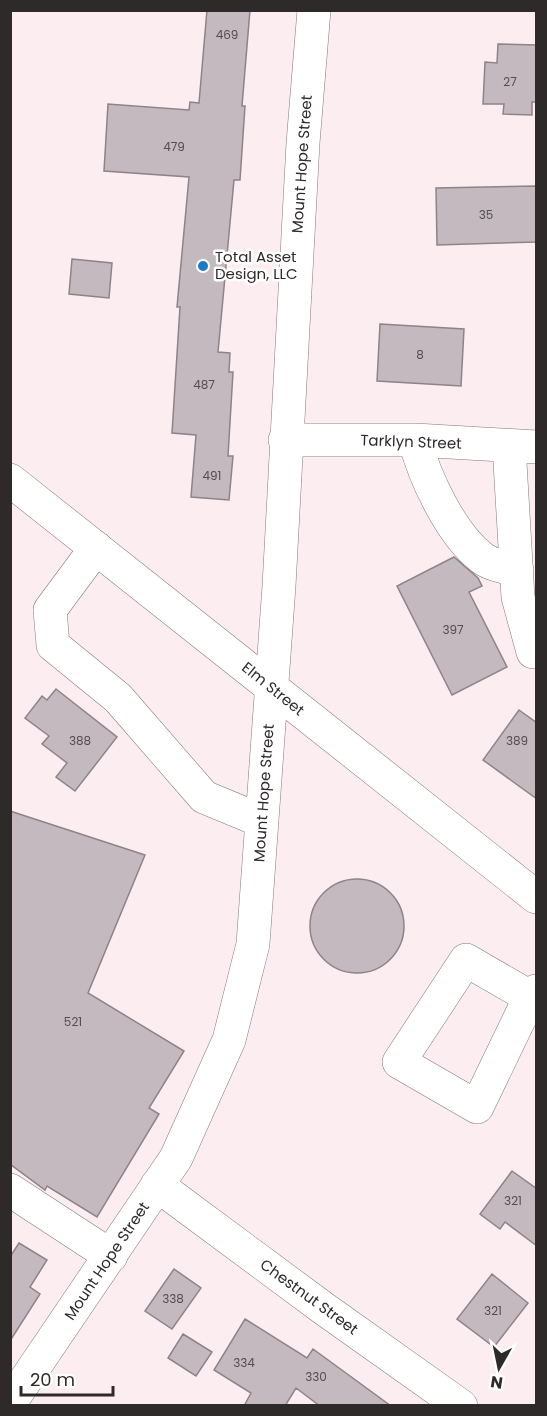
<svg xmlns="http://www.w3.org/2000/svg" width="547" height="1416" font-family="Poppins,sans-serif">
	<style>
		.building { fill: #c4b9bf; stroke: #8d8389; stroke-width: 1.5 }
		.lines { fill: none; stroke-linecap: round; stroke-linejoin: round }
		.minor-casing { stroke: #84797a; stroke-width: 34 }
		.major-casing { stroke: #84797a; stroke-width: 34 }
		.minor { stroke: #fff; stroke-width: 33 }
		.major { stroke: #fff; stroke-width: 33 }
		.poi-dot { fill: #197bc7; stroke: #fff; stroke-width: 2 }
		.labels { text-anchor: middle; stroke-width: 5; stroke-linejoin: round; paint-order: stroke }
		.number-label { font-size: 12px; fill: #544e4f }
		.street-label { font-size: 15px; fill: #2f2a2a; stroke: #fff }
		.poi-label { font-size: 15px; fill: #2f2a2a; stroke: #fff; text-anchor: start }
	</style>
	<rect width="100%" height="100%" fill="#fceef0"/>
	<path class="building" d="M207,10H250L242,106H245L240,180H234L218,352L230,353L229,372H233L228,456H233L229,500L191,497L196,435L172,433L180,307H177L189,177L104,171L108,104L189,110L190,102L199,103Z
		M498,44L537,45V102H532V115L503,114L504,104H483L485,62L497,63Z
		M537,186V242L437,245L436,188Z
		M72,259L112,263L109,298L69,294Z
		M380,324L464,329L461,386L377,381Z
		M454,557L478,578L482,586L469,592L507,667L452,695L397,586Z
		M56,689L117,737L75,791L56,777L67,763L42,744L49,736L25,718L42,696L47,700Z
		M519,710L537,723V799L483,760Z
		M10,811L145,855L88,993L184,1051L149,1108L159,1114L97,1217L47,1186L45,1190L10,1164Z
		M310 926a47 47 0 1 1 94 0a47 47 0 1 1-94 0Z
		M512,1171L537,1189V1246L505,1222L500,1229L480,1214Z
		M19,1243L47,1260L30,1287L40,1294L10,1341V1257Z
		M174,1269L201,1288L172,1329L145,1311Z
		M492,1274L528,1303L494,1347L457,1319Z
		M245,1319L307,1358L313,1349L391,1406H320L296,1388L285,1406H244L251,1393L214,1370Z
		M183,1334L212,1352L196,1376L168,1358Z"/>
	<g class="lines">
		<defs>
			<path id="minor" d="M285,440H415L536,447
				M415,440C424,477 451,534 482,558C491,565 505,567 517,570
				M509,446L518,597L533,652
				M96,548L50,610L53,645L118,698L204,797L262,821
				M530,997L466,960L399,1062L477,1107L530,997L536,991
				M157,1185L323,1308L461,1406
				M10,1190L111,1256
				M10,1403L176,1158L229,1040L253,944L279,586L303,143L314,10"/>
			<path id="major" d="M10,480L536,897"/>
		</defs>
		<use href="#minor" class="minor-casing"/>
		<use href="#major" class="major-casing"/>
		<use href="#minor" class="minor"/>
		<use href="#major" class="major"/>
	</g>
	<circle class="poi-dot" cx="203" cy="266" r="6"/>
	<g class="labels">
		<g class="number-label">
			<text x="227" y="39">469</text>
			<text x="510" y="86">27</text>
			<text x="174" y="151">479</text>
			<text x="486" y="219">35</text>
			<text x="420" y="359">8</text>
			<text x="204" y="389">487</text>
			<text x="212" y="480">491</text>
			<text x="453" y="634">397</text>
			<text x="80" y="745">388</text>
			<text x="517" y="745">389</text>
			<text x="73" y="1026">521</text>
			<text x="513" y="1205">321</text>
			<text x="173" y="1303">338</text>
			<text x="493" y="1315">321</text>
			<text x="244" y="1367">334</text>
			<text x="316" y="1381">330</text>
		</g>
		<g class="street-label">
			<text transform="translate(302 164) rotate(-86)" y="5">Mount Hope Street</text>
			<text transform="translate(411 442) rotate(2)" y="5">Tarklyn Street</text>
			<text transform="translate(273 689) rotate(39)" y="5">Elm Street</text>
			<text transform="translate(264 793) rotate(-86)" y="5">Mount Hope Street</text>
			<text transform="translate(107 1261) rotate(-56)" y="5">Mount Hope Street</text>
			<text transform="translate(309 1297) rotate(36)" y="5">Chestnut Street</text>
		</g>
		<g class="poi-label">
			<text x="215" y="262">Total Asset<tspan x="215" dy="17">Design, LLC</tspan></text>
		</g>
	</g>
	<rect width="547" height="1416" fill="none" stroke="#2f2a2a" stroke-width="24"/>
	<g transform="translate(499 1368) rotate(189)" stroke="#ffffff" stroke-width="4.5" paint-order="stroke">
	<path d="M0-4.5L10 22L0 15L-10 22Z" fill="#2f2a2a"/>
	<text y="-9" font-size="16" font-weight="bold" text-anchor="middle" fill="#2f2a2a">N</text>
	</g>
	<path d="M21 1386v9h92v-9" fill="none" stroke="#2f2a2a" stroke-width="3"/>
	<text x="30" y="1386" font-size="18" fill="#2f2a2a" stroke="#ffffff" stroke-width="4.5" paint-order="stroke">20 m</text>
</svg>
